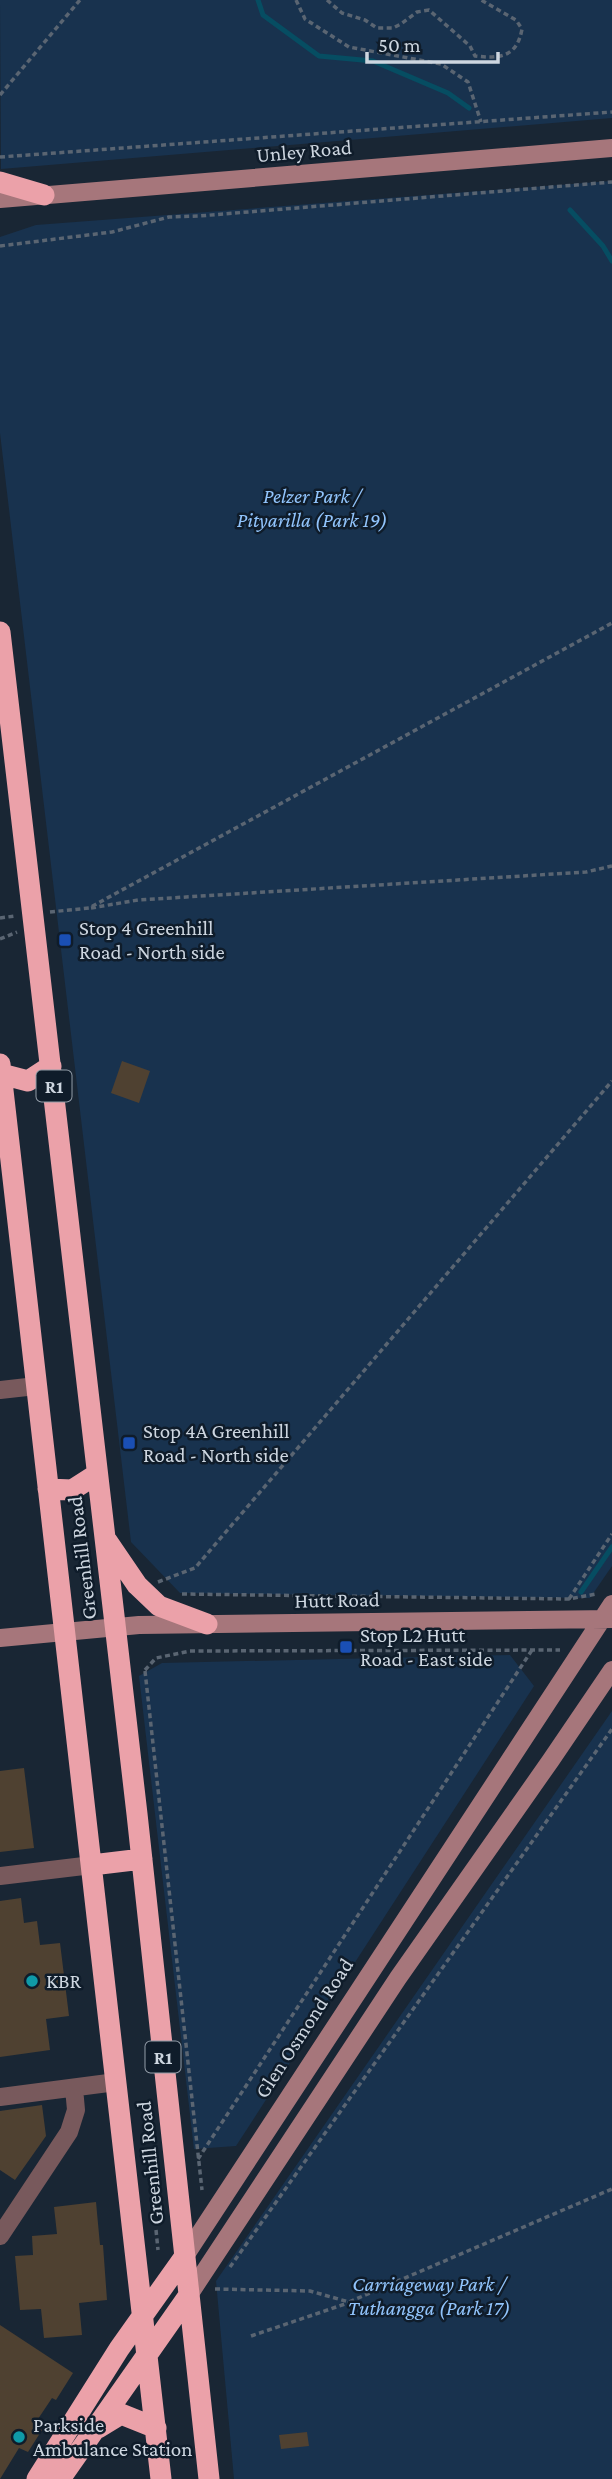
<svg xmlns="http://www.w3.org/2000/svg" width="612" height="2479" font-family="'Crimson Pro',serif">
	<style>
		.green { fill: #18324e }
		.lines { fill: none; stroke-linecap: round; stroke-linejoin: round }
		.stream { stroke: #064d62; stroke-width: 5 }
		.building { fill: #4f4131 }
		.path { stroke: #5a6572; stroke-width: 3.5; stroke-dasharray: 5 3.5; stroke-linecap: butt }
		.street { stroke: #78595c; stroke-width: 18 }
		.secondary { stroke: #a6767b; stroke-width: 18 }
		.highway { stroke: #eba1a9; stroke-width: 21 }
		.transit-dot { fill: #1a4fb4; stroke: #0f1c2a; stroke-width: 2.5 }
		.culture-dot { fill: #0f9aa8; stroke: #0f1c2a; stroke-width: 2.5 }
		.labels { text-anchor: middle; stroke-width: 5; stroke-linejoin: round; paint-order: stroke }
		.shield { fill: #0f1c2a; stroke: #949ea9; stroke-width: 2 }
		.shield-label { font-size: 19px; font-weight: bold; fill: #cdd6e0 }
		.street-label { font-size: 21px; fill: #cdd6e0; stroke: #0f1c2a }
		.park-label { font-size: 21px; font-style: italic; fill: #91c4fc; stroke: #0f1c2a }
		.poi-label { font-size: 21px; fill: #cdd6e0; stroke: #0f1c2a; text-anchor: start }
	</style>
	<rect width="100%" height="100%" fill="#192634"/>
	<path class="green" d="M0,0H612V118L1,169Z
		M612,181V1566L590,1598L180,1593L131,1542L0,433V237L36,225Z
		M510,1655L534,1686L236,2146L194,2149L139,1676L162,1663Z
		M612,1711V2479H234L216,2281Z"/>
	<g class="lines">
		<path class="stream" d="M258,0L263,15L319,56L373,61L448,93L469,108
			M570,210L603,246L612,261
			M581,1592L612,1547"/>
	</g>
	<path class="building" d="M122,1061L150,1071L139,1103L111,1093Z
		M24,1768L34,1848L0,1852V1771Z
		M21,1898L24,1923L37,1921L40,1945L60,1943L69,2016L46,2019L50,2050L0,2057V1901Z
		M42,2105L46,2136L15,2180L0,2170V2111Z
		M96,2202L100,2245H103L107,2300L79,2303L82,2335L44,2338L41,2309L20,2310L15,2256L33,2255L32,2236L57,2234L54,2207Z
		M0,2325L73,2373L56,2400L52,2398L34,2425L42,2430L28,2452L19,2448L0,2479Z
		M307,2432L309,2446L281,2449L279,2435Z"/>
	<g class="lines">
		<path class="path" d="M296,0L305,19L349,47L441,64L468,82L481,122
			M327,0L342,13L365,20L377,28H393L401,24L417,12L429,10L470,46L475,56C500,59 517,57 522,29L516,20L481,0
			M0,95L80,0
			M0,157L612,112
			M0,246L112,232L169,217L199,216L612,182
			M91,908L138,900L586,872L612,866
			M50,912L89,908L612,623
			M0,918L15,916
			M0,939L17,932
			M158,1582L195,1568L612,1081
			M182,1594L569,1599L596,1594
			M569,1599L612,1534
			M145,1670L156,1658L190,1651L560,1650
			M145,1671L202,2190
			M198,2159L532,1650
			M156,2230L158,2250
			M230,2267L612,1729
			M215,2289L310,2291L349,2302L612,2189
			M251,2336L348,2303"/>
		<path class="street" d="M0,1390L36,1386
			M0,1876L92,1865
			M0,2097L116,2082
			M0,2236L69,2132L76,2110L74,2088"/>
		<path class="secondary" d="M0,199L612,148
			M0,1638L139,1625L612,1619
			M185,2256L612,1604
			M189,2295L398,1978L551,1760L612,1670"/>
		<path class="highway" d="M0,182L44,195
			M0,632L137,1814L209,2479
			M0,1064L161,2479
			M1,1074L28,1081L51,1066
			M48,1489L72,1490L97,1474
			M107,1541L137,1585L159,1606L207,1624
			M92,1865L142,1859
			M98,2428L121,2414L156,2428
			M37,2479L119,2349L185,2256
			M60,2479L189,2295"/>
	</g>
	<g class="transit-dot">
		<rect x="58" y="933" width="14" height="14" rx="3.5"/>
		<rect x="122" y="1436" width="14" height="14" rx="3.5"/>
		<rect x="339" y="1640" width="14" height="14" rx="3.5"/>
	</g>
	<g class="culture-dot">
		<circle cx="32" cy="1981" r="7"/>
		<circle cx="19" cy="2437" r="7"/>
	</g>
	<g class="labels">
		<g class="shield">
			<rect x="36.5" y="1070.5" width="35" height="31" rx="5"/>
			<rect x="145.5" y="2041.5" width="35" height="31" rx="5"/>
		</g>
		<g class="shield-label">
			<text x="54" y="1093">R1</text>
			<text x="163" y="2064">R1</text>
		</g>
		<g class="street-label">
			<text transform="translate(304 151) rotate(-5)" y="7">Unley Road</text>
			<text transform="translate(82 1558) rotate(-97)" y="7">Greenhill Road</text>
			<text transform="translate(337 1600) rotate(-1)" y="7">Hutt Road</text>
			<text transform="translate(304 2028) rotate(-57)" y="7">Glen Osmond Road</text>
			<text transform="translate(150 2163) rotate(-96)" y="7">Greenhill Road</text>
		</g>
		<g class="park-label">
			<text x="312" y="503">Pelzer Park /<tspan x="312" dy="24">Pityarilla (Park 19)</tspan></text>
			<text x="429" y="2291">Carriageway Park /<tspan x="429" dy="24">Tuthangga (Park 17)</tspan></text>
		</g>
		<g class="poi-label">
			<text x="79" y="935">Stop 4 Greenhill<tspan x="79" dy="24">Road - North side</tspan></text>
			<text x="143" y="1438">Stop 4A Greenhill<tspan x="143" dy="24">Road - North side</tspan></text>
			<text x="360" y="1642">Stop L2 Hutt<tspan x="360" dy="24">Road - East side</tspan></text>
			<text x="46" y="1988">KBR</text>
			<text x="33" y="2432">Parkside<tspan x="33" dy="24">Ambulance Station</tspan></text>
		</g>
	</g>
	<path d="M367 52v10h131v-10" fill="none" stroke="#cdd6e0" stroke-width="3.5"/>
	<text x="378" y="52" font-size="21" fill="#cdd6e0" stroke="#0f1c2a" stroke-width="5" paint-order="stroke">50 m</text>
</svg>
